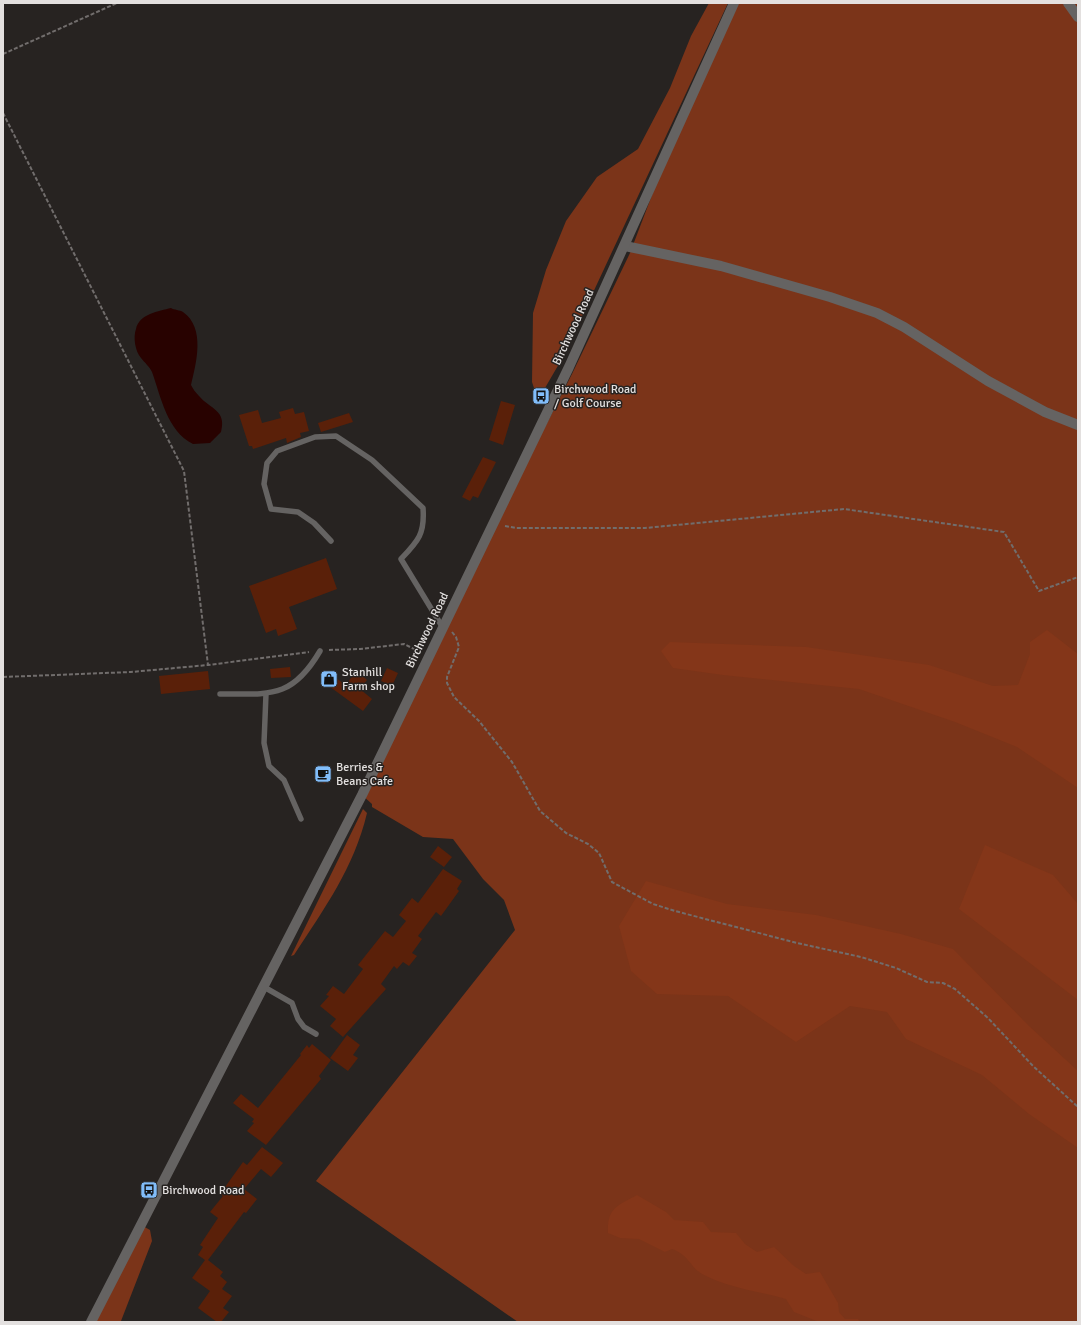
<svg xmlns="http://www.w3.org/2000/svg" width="1081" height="1325" font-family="Signika,sans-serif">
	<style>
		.green { fill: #7b3419 }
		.forest { fill: #843619 }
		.water { fill: #280200 }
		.building { fill: #5a2009 }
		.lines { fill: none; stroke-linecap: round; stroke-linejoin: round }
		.path { stroke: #716d6c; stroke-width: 2; stroke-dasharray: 4 2; stroke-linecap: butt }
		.service { stroke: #656362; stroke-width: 5.5 }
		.minor { stroke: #656362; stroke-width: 10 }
		.tertiary { stroke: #656362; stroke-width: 10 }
		.labels { text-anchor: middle; stroke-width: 3; stroke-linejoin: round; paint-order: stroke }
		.street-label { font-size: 12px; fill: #e3e0df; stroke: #272321 }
		.poi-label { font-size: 12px; fill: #e3e0df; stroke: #272321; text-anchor: start }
	</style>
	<rect width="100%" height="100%" fill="#272321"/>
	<path class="green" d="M709,3H728L563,357L538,400L532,382L533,313L546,270L566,221L597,177L638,149L670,88L691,36Z
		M734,3H1078V1322H518L316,1181L515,930L504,900L483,879L453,839L423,837L372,807V804L362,795L525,466L572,374L630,253L685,108Z
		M363,809L367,813C354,868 324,909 294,955L291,956Z
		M141,1225L150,1230L152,1241L121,1321L91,1322Z"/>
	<path class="forest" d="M1047,630L1078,654V788L1017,747L955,722L859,689L723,675L673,668L661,651L670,642L806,647L929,665L993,686L1018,685L1030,654V642Z
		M985,845L1053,875L1078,904V1000L959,909Z
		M646,881L727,904L816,915L901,934L953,949L1029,1026L1078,1071V1148L1029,1114L982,1075L906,1039L887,1012L850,1006L796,1042L728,996L657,994L631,971L619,926Z
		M637,1195L666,1212L674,1220L703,1222L711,1232L736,1233L745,1244L757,1252L774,1247L794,1266L806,1274L820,1272L838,1303L839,1312L845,1319H858L860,1322H819L794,1312L786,1299C758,1291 728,1288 702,1274C690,1267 689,1255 672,1249L665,1252L639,1239L620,1238L608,1233C607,1208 617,1206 637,1195Z"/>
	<path class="water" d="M171,308C174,310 180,310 183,312C206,328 196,364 191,385C193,389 196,393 199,396C210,409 227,410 221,432L210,443L193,444C167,431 161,397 152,372C150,367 144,362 141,358C135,351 133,337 136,329C139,314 159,311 171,308Z"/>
	<path class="building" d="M501,401L515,405L503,445L489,440Z
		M293,408L295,414L304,412L309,431L300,433L301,437L287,443L286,438L253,449L252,446H249L239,415L258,410L262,423L281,418L279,412Z
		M349,413L353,422L321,432L318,423Z
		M483,457L496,462L478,498L473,496L470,501L462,497Z
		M326,558L337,589L289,607L297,629L278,636L276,629L266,633L249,586Z
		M290,667L291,677L271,678L270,669Z
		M387,668L398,673L392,686L381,681Z
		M208,671L210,689L161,694L159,676Z
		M357,671L367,680L360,689L372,699L363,711L322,681L329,672L345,685Z
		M322,764L332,769L325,784L315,779Z
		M438,846L452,857L444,867L430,857Z
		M443,869L462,881L457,889L459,891L441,916L436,912L418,936L422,939L412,953L417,956L409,966L403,962L397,969L394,966L381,984L386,989L343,1037L330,1026L336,1019L320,1006L329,996L326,995L333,986L344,994L363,969L358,965L385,931L393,937L406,921L399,915L412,898L418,903Z
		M347,1035L360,1045L353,1055L358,1058L348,1071L330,1058Z
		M312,1044L331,1060L319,1076L321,1079L266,1145L247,1131L254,1123L252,1122L254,1119L233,1103L241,1094L258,1108L301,1055L300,1054L307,1045L309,1048Z
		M262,1147L283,1163L271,1177L261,1169L244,1189L257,1199L246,1213L244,1212L208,1260L223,1272L220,1276L227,1282L222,1289L232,1296L223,1308L229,1312L221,1322H217L198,1308L210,1291L192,1278L205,1260L198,1255L203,1247L200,1245L218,1218L210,1212L223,1196L220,1194L243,1162L247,1165Z"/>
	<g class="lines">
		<path class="path" d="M3,54L117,3
			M3,113L184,471L208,665
			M505,526L516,528H645L844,509L1004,532L1039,591L1078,577
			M452,632L456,637L459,647L447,677V683L454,697L479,721L512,762L540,811L566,833L588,844L599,853L612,882L653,904L675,911L797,943L861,957L896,968L927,982L943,983L955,989L988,1018L1033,1066L1078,1107
			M329,650L360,649L404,644L420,652
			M3,677L131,672L208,665L309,652"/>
		<path class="service" d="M331,541L314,523L298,512L271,509L264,484L267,463L277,451L315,437L336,436L372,460L423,508C425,534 418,541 401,559L443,628
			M220,694C270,694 292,699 320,651
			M266,694L264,743L269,766L284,780L301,819
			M264,987L292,1003L298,1019L304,1027L316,1034"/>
		<path class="minor" d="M1068,3L1078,17
			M625,246L721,266L830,297L877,313L904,327L988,381L1045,412L1078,425"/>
		<path class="tertiary" d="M91,1322L362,795L569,367L734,3"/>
	</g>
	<defs>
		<symbol id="bus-square" viewBox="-11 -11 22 22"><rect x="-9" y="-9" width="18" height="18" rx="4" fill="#81bdfa" stroke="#272321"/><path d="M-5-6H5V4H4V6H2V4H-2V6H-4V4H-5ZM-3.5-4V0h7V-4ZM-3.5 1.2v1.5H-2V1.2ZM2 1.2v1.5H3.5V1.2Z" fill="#111"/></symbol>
		<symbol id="shop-square" viewBox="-11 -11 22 22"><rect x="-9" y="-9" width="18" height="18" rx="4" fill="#81bdfa" stroke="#272321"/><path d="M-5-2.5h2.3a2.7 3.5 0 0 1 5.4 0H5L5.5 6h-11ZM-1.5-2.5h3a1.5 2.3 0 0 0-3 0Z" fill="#111"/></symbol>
		<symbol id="cafe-square" viewBox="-11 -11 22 22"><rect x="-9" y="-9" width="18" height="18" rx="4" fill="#81bdfa" stroke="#272321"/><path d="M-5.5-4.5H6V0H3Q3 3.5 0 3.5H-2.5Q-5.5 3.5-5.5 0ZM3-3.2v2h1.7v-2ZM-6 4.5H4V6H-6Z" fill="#111"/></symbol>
	</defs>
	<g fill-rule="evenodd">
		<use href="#bus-square" x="531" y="386" width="20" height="20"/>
		<use href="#shop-square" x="319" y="669" width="20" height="20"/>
		<use href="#cafe-square" x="313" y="764" width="20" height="20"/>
		<use href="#bus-square" x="139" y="1180" width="20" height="20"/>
	</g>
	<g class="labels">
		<g class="street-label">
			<text transform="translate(573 327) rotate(-65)" y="4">Birchwood Road</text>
			<text transform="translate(427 630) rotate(-64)" y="4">Birchwood Road</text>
		</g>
		<g class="poi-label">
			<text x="554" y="393">Birchwood Road<tspan x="554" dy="14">/ Golf Course</tspan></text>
			<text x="342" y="676">Stanhill<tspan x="342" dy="14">Farm shop</tspan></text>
			<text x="336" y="771">Berries &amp;<tspan x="336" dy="14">Beans Cafe</tspan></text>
			<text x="162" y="1194">Birchwood Road</text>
		</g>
	</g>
	<rect width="1081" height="1325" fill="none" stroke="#e3e0df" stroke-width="8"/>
</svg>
